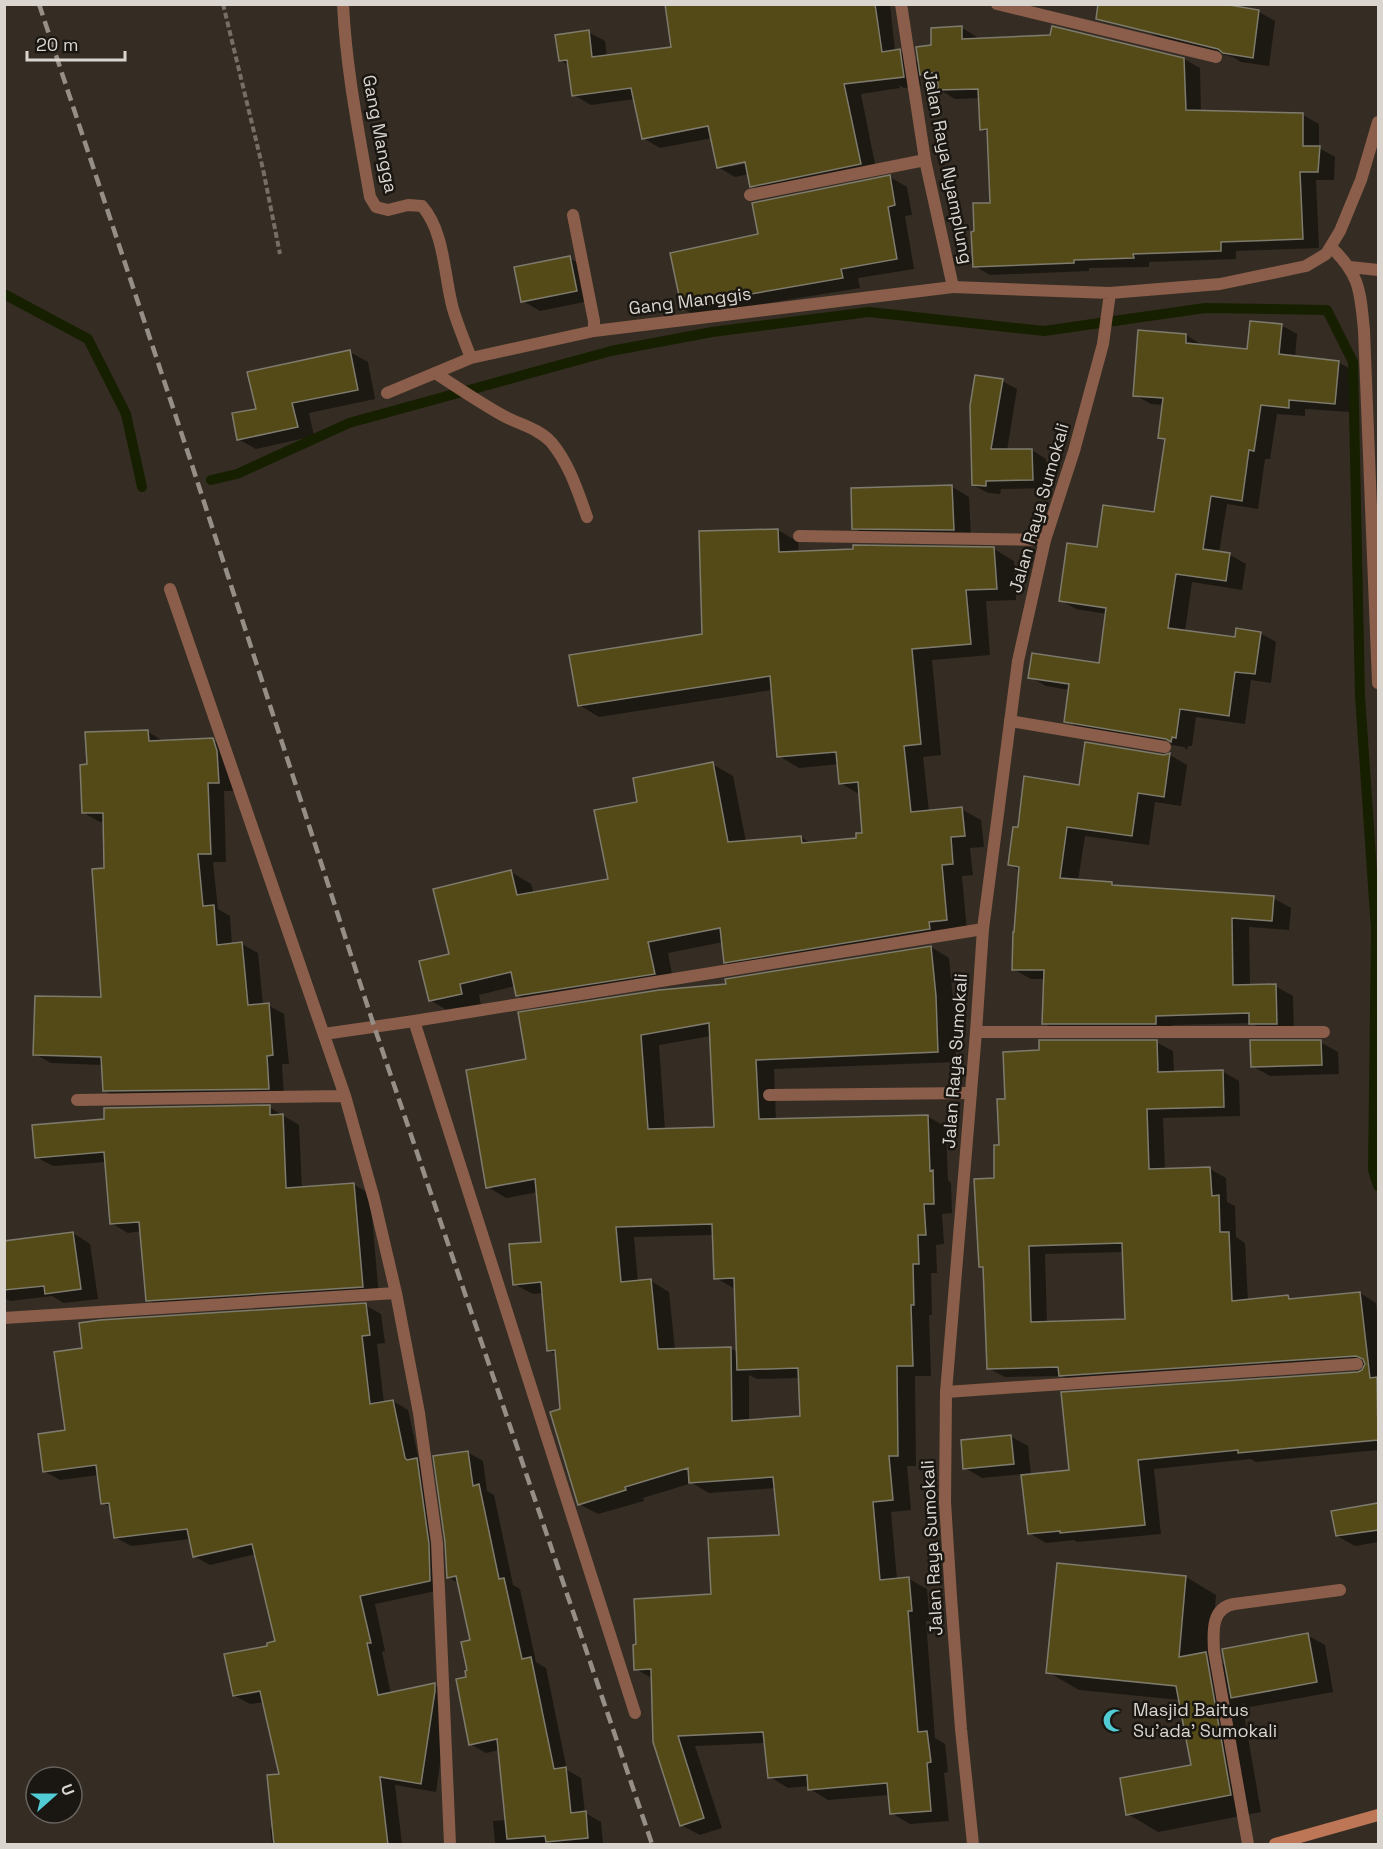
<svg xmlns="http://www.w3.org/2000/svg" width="1383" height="1849" font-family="'Space Grotesk',sans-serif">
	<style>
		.shadow { fill: #0007; fill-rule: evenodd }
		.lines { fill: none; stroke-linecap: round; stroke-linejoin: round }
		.stream { stroke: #171f01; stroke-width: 10 }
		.building { fill: #544a17; stroke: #7e7b6d; stroke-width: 1.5; fill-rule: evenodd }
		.path { stroke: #766f67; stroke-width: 4; stroke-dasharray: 6 3; stroke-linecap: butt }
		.service { stroke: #8a5e4a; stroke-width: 12 }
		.minor { stroke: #8a5e4a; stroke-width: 12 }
		.tertiary { stroke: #8a5e4a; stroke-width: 12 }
		.secondary { stroke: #be7756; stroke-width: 12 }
		.rail { stroke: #968f88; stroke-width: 4.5; stroke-dasharray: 12 6; stroke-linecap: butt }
		.labels { text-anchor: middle; stroke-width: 5; stroke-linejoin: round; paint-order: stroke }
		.street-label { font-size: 18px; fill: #dad5cf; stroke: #1a1611 }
		.poi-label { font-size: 18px; fill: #dad5cf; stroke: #1a1611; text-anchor: start }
	</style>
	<rect width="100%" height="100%" fill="#352d23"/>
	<path class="shadow" d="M666,4H890L895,51H899L920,63L933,46L962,28L977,37L978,40L1184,59L1200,68L1201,112L1303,115L1319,124V148L1335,157L1334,180H1316L1319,248L1236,251V259L1149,262V267L1089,268V271L990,275L974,266L991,204L989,133L982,129L980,98L955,99L939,89V83L919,72L921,86L904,88L899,85L900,88L861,94L877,174L768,195L751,186L749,174L735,177L718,167L712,138L660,148L643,138L635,99L591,105L574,95L570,66L561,61L588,32L605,41L607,57L672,49ZM752,159L753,162L730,167V164Z
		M1092,4H1240L1239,9L1259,12L1275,21L1269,66L1241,62L1233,57L1163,40L1150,33L1166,32L1132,11Z
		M890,177L907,187L912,215L905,216L914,269L858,278L860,288L756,305L701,319L684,309L760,236Z
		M569,258L587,268L594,300L540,311L523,301Z
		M1281,325L1297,334L1295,358L1338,362L1354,371L1351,412L1305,409V416L1277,414L1270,459H1265L1258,509L1227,504L1219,553L1230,555L1246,564L1242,590L1192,582L1185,631L1236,639L1260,633L1276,642L1271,683L1251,680L1245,724L1196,717L1192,746H1188L1187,750L1184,747L1082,730L1066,721L1070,690L1046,686L1030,677L1100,664L1107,614L1076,609L1060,600L1098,549L1155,514L1166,441L1159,437L1164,405L1151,404L1135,395L1186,335L1202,345V346L1249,350Z
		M350,352L368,362L375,399L309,413L314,436L256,449L238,439L257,410Z
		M1002,381L1017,389L1007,451L1032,450L1046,459L1047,488L1001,489L1000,494L988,493L973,485Z
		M951,486L969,497L971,539L872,538L854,528Z
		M778,530L798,542L799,553L994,549L1014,561L1016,600L986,601L990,655L932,660L941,755L923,757L929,812L961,809L981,820L984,847L970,848L973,875L962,876L967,931L745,973L725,962L723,942L668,953L674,985L537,1007L517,995L515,986L479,995L481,1005L450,1012L430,1000L450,956L511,872L531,884L534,894L610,880L639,803L712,764L733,776L746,842L801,837L812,844L858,840L864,834L861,795L840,783L839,764L799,768L779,756L772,690L599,717L579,705L704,635L700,533Z
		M148,732L165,742L212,740L229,749L234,791H224L226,862H213L218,909L230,916L232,945L242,944L258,953L263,1005H268L284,1014L289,1064H282L284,1097L120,1100L104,1090L103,1065L51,1063L35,1054L103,999L106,870L105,822H100L84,813L88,766Z
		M1170,755L1187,765L1181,806L1155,802L1149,845L1085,836L1078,881L1112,883L1118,887L1273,898L1291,908L1289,930L1249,927L1250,986H1275L1293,996L1294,1033H1268L1251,1023L1172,1025L1173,1033H1061L1044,1023L1045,979H1031L1013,969L1020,871L1009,864L1019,829L1080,787Z
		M931,947L949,958L954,1008L956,1062L774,1069L776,1120L927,1116L946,1127L948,1180L951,1183L952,1213L942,1214L944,1244L936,1245L937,1273H931L932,1315H929L931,1376H915L916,1466H907L911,1510L891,1512L897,1580L909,1579L927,1589L930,1621H926L935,1738L945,1744L948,1772L944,1773L949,1821L910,1824L891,1813L889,1795L828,1800L810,1789L809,1786L788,1788L770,1777L766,1743L695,1746L722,1828L700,1835L681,1825L653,1679L636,1669L712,1596L781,1537L776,1488L709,1493L692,1483L643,1498L644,1501L598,1514L579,1504L562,1410L557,1355L549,1350L544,1293L533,1294L514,1284L543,1243L538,1192L506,1198L488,1187L528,1060L728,985ZM711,1036L715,1128L665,1130L659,1045ZM714,1235L716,1278L735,1289L738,1352L730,1348L675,1350L669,1292L651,1281L638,1282L634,1237ZM749,1375L757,1379L800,1378L801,1418L749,1422Z
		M1156,1042L1173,1051L1174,1073L1222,1071L1239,1081L1240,1116L1163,1118L1165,1170L1210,1169L1226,1178L1227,1202L1235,1206L1236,1237L1245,1243L1248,1301L1288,1297L1293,1300L1360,1293L1376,1303L1378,1321V1450L1256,1462L1251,1459L1154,1469L1161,1534L1077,1542L1074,1540L1046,1543L1029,1533L1023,1474L982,1478L965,1468L1010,1436L1028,1446L1031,1475L1071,1471L1358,1374L1366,1368V1365L1077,1385L1062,1376L1005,1377L988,1368L985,1269L980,1266L996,1180L1006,1101ZM1124,1252L1126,1321L1047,1323L1045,1254Z
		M1320,1042L1338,1052L1339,1074L1270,1076L1252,1066Z
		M269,1107L299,1125L302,1189L353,1184L370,1194L379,1296L164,1309L148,1300L142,1231L128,1233L111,1223L106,1162L53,1166L36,1157Z
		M73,1233L90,1244L98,1299L64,1303L52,1296L10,1301L4,1298V1243Z
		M365,1305L381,1314L385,1343L377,1344L384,1403L393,1401L408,1410L419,1461L432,1469L444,1553L445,1589L375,1604L385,1651L382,1652L391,1694L435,1685L450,1694L436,1792L395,1785L402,1844H272L270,1828L274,1827L281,1775L264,1702L250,1704L235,1696L269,1647L276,1642L256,1554L210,1565L194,1556L191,1539L131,1546L115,1537L111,1508L103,1503L99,1475L60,1480L44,1471L66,1431ZM267,1688L268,1691L246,1695V1692Z
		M467,1452L483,1461L487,1491L494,1495L513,1585L520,1589L536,1662L546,1668L567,1770L581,1778L585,1813L601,1822L603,1844H495L493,1821L507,1820L500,1750L486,1753L470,1744L468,1678L472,1641L458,1583L448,1577Z
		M1378,1504V1542L1355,1546L1337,1536L1333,1512Z
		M1186,1577L1216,1595L1211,1657L1227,1666L1307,1635L1325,1645L1333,1692L1250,1707L1242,1703L1261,1812L1158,1832L1128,1814L1192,1766L1180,1700L1079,1690L1048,1672Z"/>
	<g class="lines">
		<path class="stream" d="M4,294L88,339L126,414L142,487
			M211,480L237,474L349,423L611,351L712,332L869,312L1044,331L1205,308L1327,310L1353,362L1360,696L1376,930L1373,1170L1378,1186"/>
	</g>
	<path class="building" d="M665,4H875L882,52L900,49L904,77L844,84L861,164L750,187L745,162L717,168L708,126L642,139L631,88L572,96L567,60L559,61L555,35L589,30L592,57L671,47Z
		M1098,4H1223L1259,10L1253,58L1223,53L1218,49L1096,19Z
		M962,26V39L1050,35L1052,26L1184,58L1186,110L1303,113V146H1320L1318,172H1300L1303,239L1221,242V251L1133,254L1134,258L1074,260V263L973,267L971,232L974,231L973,203H990L987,129L980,130L978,89L938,90L937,72L920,75L916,47L931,45V28Z
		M890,175L895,205L888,207L897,259L841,269L843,278L739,296L740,299L682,310L670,253L758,234L752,203Z
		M570,256L577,291L521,302L514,267Z
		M1250,321L1282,324L1279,354L1339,361L1335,404L1289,400V408L1261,405L1254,451L1249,450L1242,501L1211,496L1203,549L1230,553L1226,581L1176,574L1168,628L1235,637L1236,628L1261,632L1255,674L1235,672L1229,716L1180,709L1176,738L1172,737L1171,742L1166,739L1064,722L1069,684L1028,678L1032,653L1099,663L1106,608L1059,601L1067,543L1097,547L1103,505L1154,512L1165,439L1158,438L1163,398L1133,396L1138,330L1186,334V343L1247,349Z
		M350,350L358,390L292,403L298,427L237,440L232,413L256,409L247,372Z
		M975,375L1003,379L991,449H1032L1033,480L986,481V486L972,485L970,406Z
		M952,485L954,530L852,529L851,488Z
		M778,529L779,552L853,549V545L994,547L997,589L966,590L971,644L912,649L921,744L904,746L911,812L962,807L965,836L951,837L953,864L942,865L947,920L929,922L930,929L724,963L720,928L648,942L655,974L516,996L511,972L460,984L462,994L429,1001L419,961L449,954L433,889L511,870L517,895L608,879L594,810L637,802L633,778L713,762L728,842L801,836L802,843L856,838V833H862L858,782L839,784L836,752L777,757L770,676L578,706L569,655L702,634L699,531Z
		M148,730L149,741L213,738L217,751L219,783H208L211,854H198L203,906L214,905L217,945L242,942L248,1005L269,1003L273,1055L267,1056L269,1089L103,1091L101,1057L33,1055L35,996L101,997L92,869L104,868L103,813H82L80,765L87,764L85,732Z
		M1085,742L1164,755L1170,753L1164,797L1138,793L1132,836L1067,827L1060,878L1112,882V885L1274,896L1272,921L1232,918L1233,985L1276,984L1277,1024H1249V1013L1156,1016V1024H1042L1044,970H1012L1013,932H1014L1019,867L1008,865L1013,827H1018L1024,776L1079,785Z
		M931,946L936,996L938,1052L756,1060L759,1119L928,1115L930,1171L933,1170L934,1204H924L926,1235H918L919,1264H913L914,1305H911L913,1366H897L898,1456H889L893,1500L873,1502L880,1580L909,1577L912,1611H908L918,1732L927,1731L931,1762L927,1763L931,1811L890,1814L887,1783L808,1790L807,1775L768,1778L763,1732L678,1736L704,1818L680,1826L653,1742L651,1669L634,1670L633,1645L636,1644L634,1599L711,1594L708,1538L779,1535L773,1477L689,1483L688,1468L625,1487L626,1490L578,1505L550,1412L560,1409L555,1350L547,1351L541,1282L513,1285L509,1244L541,1242L535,1179L486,1188L466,1070L526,1059L518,1012L659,990L726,984L725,979ZM709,1023L714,1127L648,1129L641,1035ZM712,1224L714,1279L734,1278L737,1370L798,1368L800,1416L732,1421L731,1347L658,1349L651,1279L621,1282L616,1227Z
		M1039,1040H1157L1158,1072L1223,1070L1224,1107L1147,1109L1149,1169L1210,1167L1212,1196L1219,1195L1220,1232H1229L1232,1301L1288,1295L1289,1299L1360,1292L1370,1378L1377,1377L1378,1440L1238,1453V1450L1138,1460L1145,1525L1060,1533V1531L1028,1534L1021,1475L1069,1470L1061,1392L1358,1372L1362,1370L1365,1364L1363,1359L1356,1356L1059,1376L1058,1367L987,1369L983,1267H979L974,1179L994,1178V1145H999L997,1099H1005L1003,1052L1039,1050ZM1122,1243L1125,1319L1031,1322L1029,1246Z
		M1250,1040H1321L1322,1065L1251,1067Z
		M270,1105V1115L283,1114L286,1188L354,1183L363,1287L146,1301L139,1222L110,1224L104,1152L35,1158L32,1125L104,1119V1108Z
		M73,1232L81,1289L45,1294L44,1286L4,1290V1241Z
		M366,1303L370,1335L362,1336L370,1404L393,1400L405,1458L407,1460L417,1458L429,1544L430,1581L360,1596L371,1643H367L378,1695L435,1683V1691L421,1784L380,1777L388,1845H274L267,1775L279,1774L260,1691L233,1696L224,1654L267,1646V1643L275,1641L252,1544L193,1557L187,1529L114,1538L109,1503L101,1504L96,1465L43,1472L38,1434L65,1430L54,1352L82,1348L79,1323L100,1320Z
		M1011,1435L1014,1464L963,1469L961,1440Z
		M468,1451L473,1486L479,1484L499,1579L504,1578L522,1659L531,1657L554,1769L566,1767L571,1813L586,1811L588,1838L546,1842L545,1836L507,1839L497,1739L469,1745L456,1679L466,1677L465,1671L467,1670L461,1642L470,1640L456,1576L447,1578L445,1542L433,1456Z
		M1378,1503V1530L1336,1536L1331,1511Z
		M1057,1563L1186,1576L1179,1657L1206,1652L1231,1795L1126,1815L1120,1778L1191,1765L1176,1686L1046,1673Z
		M1308,1633L1317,1682L1231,1698L1222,1649Z"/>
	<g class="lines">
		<path class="path" d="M223,4L263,169L280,254"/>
		<path class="service" d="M435,373C457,387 479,402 502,415C518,424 538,428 551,442C569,463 578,492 587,517
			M799,536L1045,540
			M769,1095L971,1093"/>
		<path class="minor" d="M343,4C346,69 359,133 370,197L376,207L388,210L408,205L422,206C445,232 444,277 453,309C458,326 465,342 471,358
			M997,4L1216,57
			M750,195L925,160
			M573,215L594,321V331
			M1331,247C1361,276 1360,292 1364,330L1378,683
			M1350,267L1378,270
			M387,393L471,358L594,331L953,287
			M170,589L345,1096L374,1199L396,1293L419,1413L437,1543L450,1844
			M1010,721L1165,747
			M414,1021L635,1713
			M976,1032H1324
			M324,1034L414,1021L983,929
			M77,1100L345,1096
			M4,1318L396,1293
			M946,1392L1357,1364
			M1248,1844L1214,1651C1213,1632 1211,1608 1234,1604L1340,1590"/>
		<path class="tertiary" d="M901,4L925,160L953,287L1110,293L1220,284L1306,266L1326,254L1340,231L1361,180L1378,122
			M973,1844L961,1729L951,1597L945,1502L946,1392L976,1032L983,929L1018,661L1045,540L1074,451L1103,344L1110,293"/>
		<path class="secondary" d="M1275,1844L1378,1815"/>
		<path class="rail" d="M39,4L191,462L374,1026L652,1844"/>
	</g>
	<defs>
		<symbol id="mosque-bare" viewBox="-9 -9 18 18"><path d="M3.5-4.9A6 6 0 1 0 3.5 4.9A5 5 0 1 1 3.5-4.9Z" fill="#51ccd5" stroke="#1a1611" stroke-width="2.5" paint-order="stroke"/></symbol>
	</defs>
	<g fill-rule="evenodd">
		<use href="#mosque-bare" x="1098" y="1704" width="33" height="33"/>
	</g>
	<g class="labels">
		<g class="street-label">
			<text transform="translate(380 134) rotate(79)" y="6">Gang Mangga</text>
			<text transform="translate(948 167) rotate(79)" y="6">Jalan Raya Nyamplung</text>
			<text transform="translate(690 301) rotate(-7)" y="6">Gang Manggis</text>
			<text transform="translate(1039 508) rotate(-74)" y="6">Jalan Raya Sumokali</text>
			<text transform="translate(955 1061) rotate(-86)" y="6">Jalan Raya Sumokali</text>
			<text transform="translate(932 1548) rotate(-93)" y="6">Jalan Raya Sumokali</text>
		</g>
		<g class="poi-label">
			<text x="1133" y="1716">Masjid Baitus<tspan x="1133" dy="21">Su'ada' Sumokali</tspan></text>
		</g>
	</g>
	<rect width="1383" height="1849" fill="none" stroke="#dad5cf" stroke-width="12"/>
	<g transform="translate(54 1795) rotate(69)"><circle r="28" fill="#1a1611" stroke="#67625d" stroke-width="1.5"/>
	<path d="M0-4.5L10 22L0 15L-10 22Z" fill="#51ccd5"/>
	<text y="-9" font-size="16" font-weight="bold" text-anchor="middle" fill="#dad5cf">U</text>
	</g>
	<path d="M27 51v9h98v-9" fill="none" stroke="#dad5cf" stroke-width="3"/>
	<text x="36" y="51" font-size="18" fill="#dad5cf" stroke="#1a1611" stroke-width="4.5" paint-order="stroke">20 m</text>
</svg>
